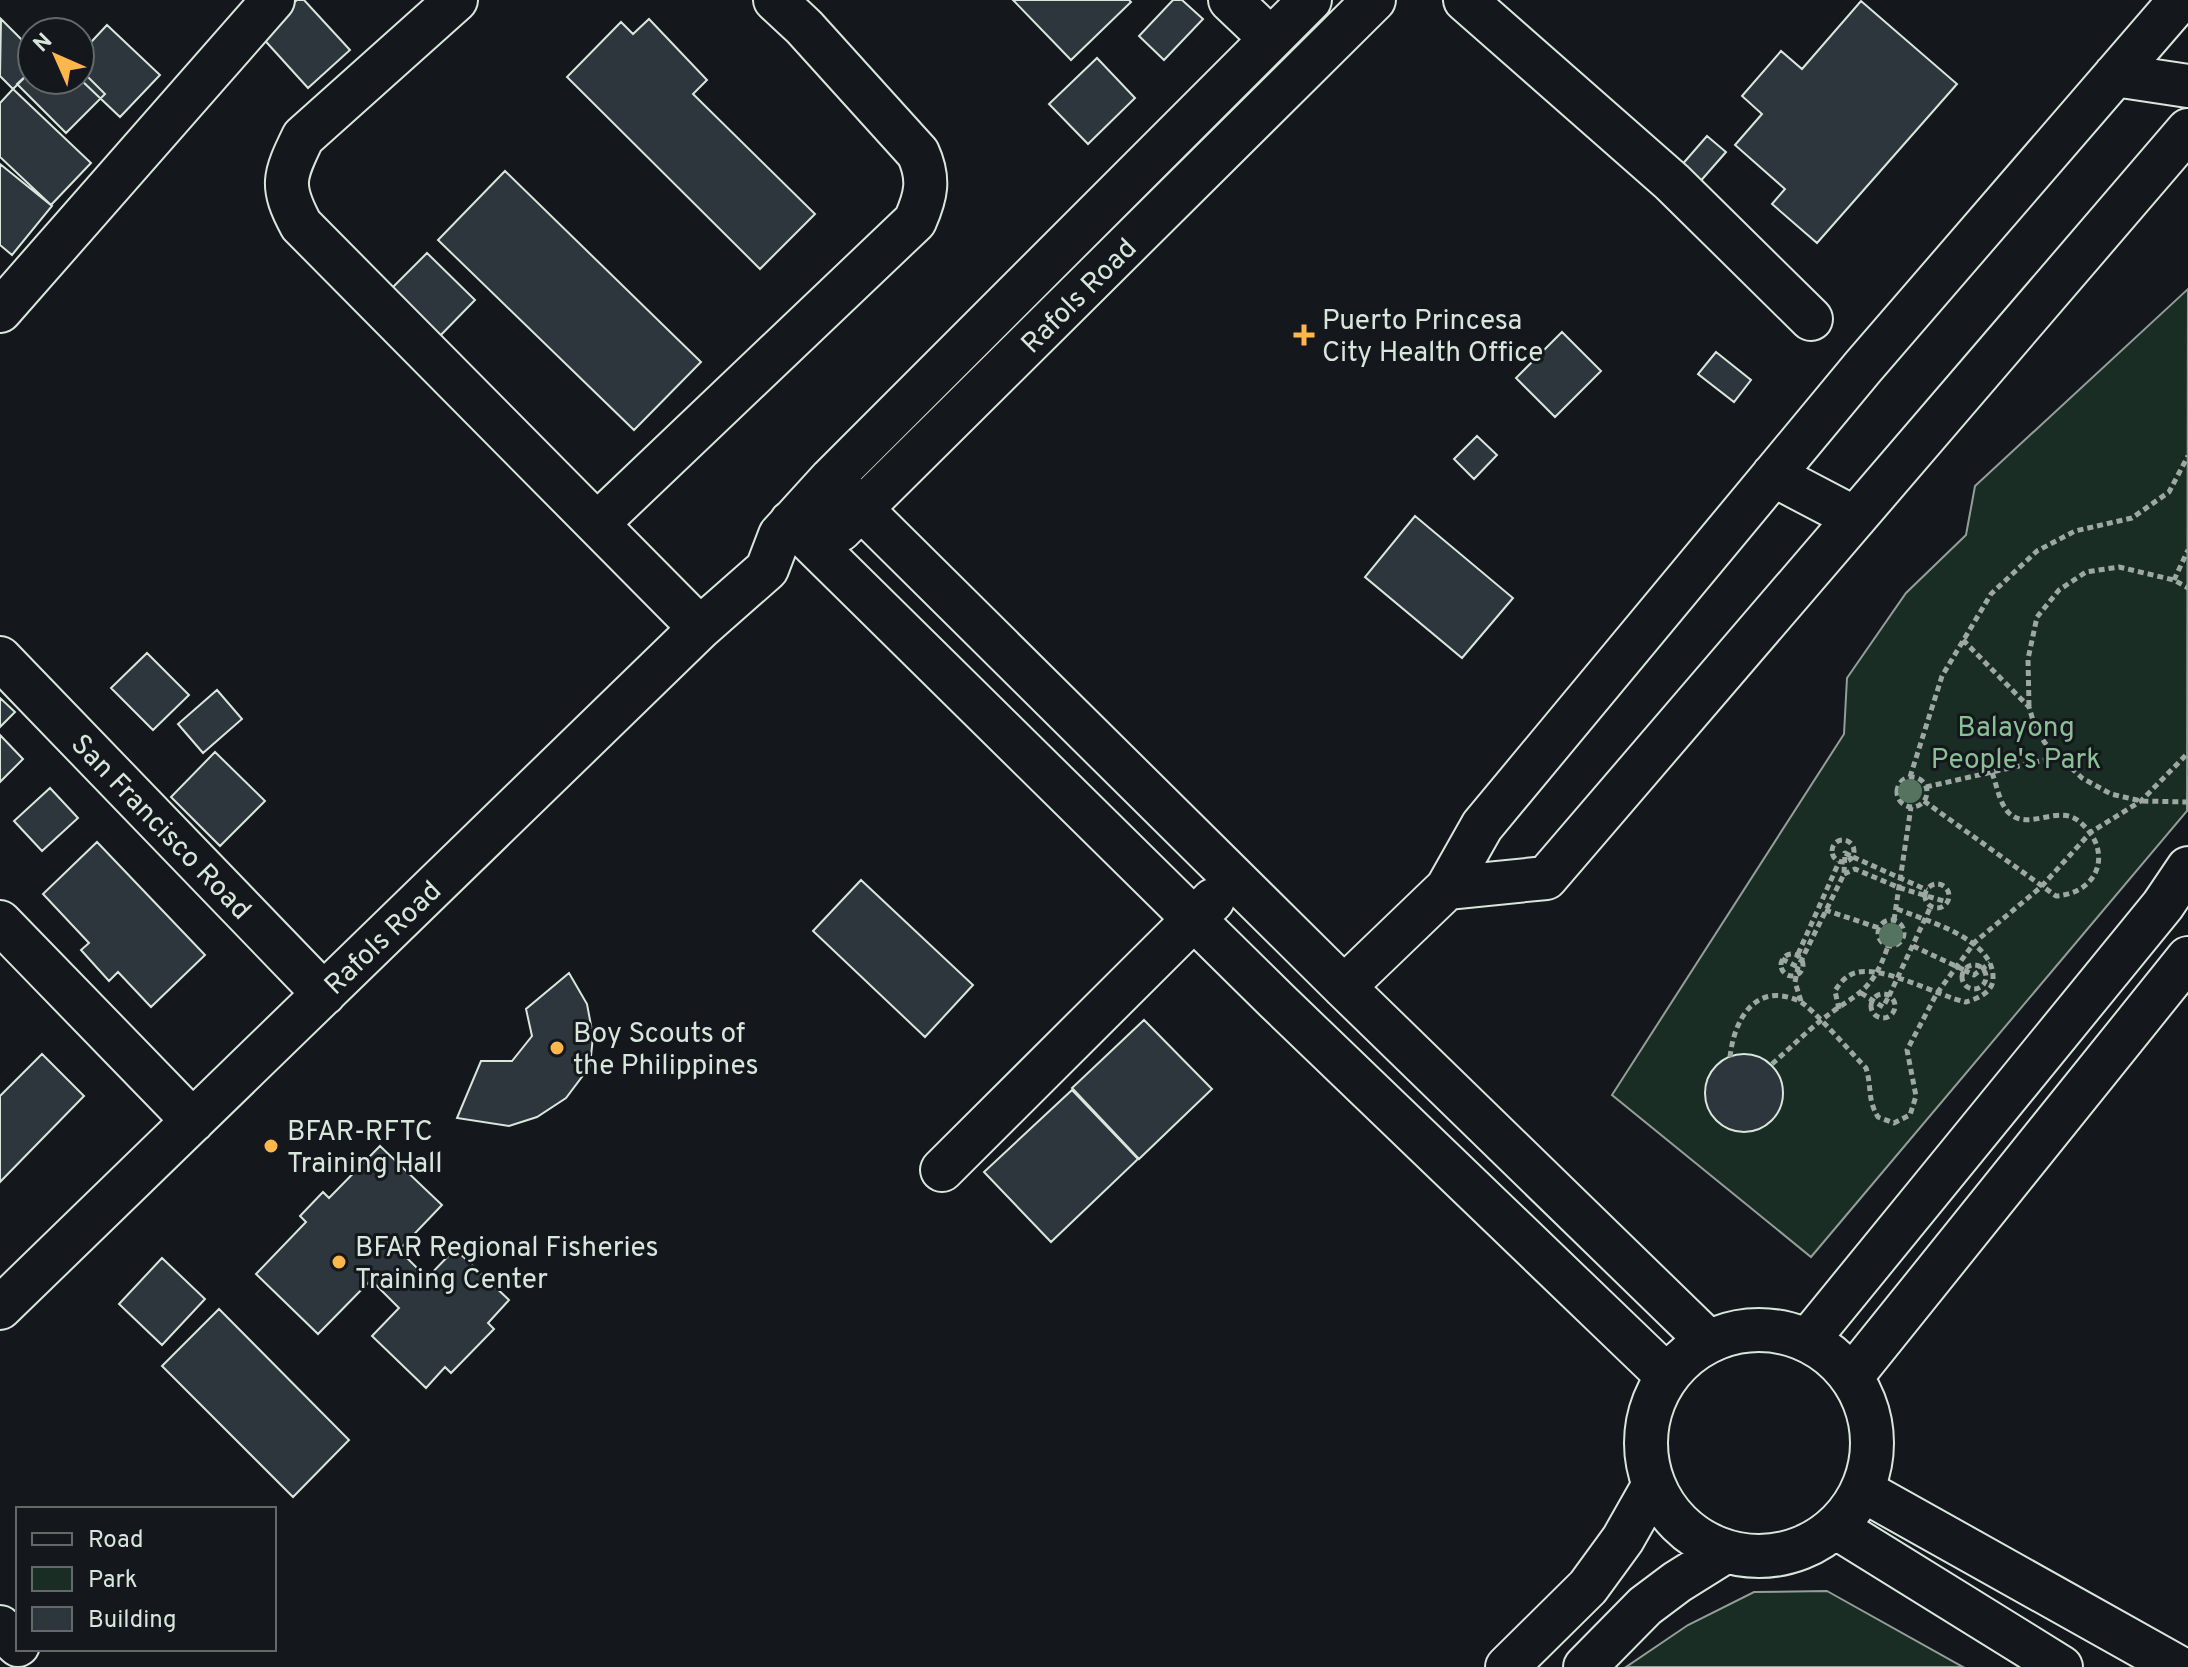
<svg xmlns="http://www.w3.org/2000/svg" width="2188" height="1667" font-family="Overpass,sans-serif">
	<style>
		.green { fill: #1a2d24; stroke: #939e99; stroke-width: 2 }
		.building { fill: #2c363c; stroke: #d8e6dc; stroke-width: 2 }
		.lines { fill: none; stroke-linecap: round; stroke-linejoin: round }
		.minor-casing { stroke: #d8e6dc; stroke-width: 46 }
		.path { stroke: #9da8a2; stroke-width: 5; stroke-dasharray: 6 4; stroke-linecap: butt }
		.minor { stroke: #14181c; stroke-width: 42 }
		.path-bridge { stroke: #9da8a2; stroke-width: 5; stroke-dasharray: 6 4; stroke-linecap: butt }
		.tree { fill: #55745f }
		.poi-dot { fill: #ffb74d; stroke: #14181c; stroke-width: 3 }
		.labels { text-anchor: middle; stroke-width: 6; stroke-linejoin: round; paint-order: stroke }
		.street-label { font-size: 28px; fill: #d8e6dc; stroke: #14181c }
		.poi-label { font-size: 28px; fill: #d8e6dc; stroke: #14181c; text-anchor: start }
		.park-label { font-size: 28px; fill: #8ac095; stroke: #14181c }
	</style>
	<rect width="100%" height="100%" fill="#14181c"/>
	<path class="green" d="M2188,289L2187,811L1811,1257L1612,1095L1844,734L1847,678L1906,593L1966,535L1975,486Z
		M1827,1591L1963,1667H1626L1688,1625L1754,1592Z"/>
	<path class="building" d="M297,0H304L350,50L308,88L259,34Z
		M1013,0H1129L1131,2L1071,60Z
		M1173,0H1182L1203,19L1164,60L1139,36Z
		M1861,1L1957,84L1817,243L1772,204L1785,189L1735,145L1762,114L1742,96L1781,51L1802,69Z
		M1,19L32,50V70L13,89L0,76Z
		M649,19L707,80L693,94L815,214L760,269L567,77L621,22L633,34Z
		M107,25L160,75L120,117L80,79V54Z
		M1097,58L1135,98L1088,144L1049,104Z
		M80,69L105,94L66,133L17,84L32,70V80H80Z
		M13,89L91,163L51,205L0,157V103Z
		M1707,136L1726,152L1698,184L1680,167Z
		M0,164L52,206L12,255L0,245Z
		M505,171L701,362L634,430L438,240Z
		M427,253L475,300L434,342L385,295Z
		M1562,332L1601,371L1555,417L1516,378Z
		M1716,352L1751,380L1734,402L1698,374Z
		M1477,436L1497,455L1474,479L1454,459Z
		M1415,516L1513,598L1462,658L1365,577Z
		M147,653L189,695L153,730L111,688Z
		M217,690L242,719L203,753L178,724Z
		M0,698L15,712L0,727Z
		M0,735L23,759L0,782Z
		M215,752L265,801L220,846L171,797Z
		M50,788L78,818L42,851L14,821Z
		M97,842L205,955L151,1007L118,972L109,981L81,950L89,943L43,894Z
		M861,880L973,985L925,1037L813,931Z
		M569,973L587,1004L593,1036L590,1066L566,1098L537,1117L509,1126L457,1118L481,1061H512L532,1036L526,1009Z
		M1144,1020L1212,1089L1139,1159L1072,1088Z
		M1705 1093a39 39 0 1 1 78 0a39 39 0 1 1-78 0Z
		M42,1054L84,1096L0,1182V1096Z
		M1072,1090L1138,1159L1051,1242L984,1172Z
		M380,1146L442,1205L399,1250L427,1278L455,1249L509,1300L488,1323L494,1329L451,1373L445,1367L426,1388L372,1336L399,1308L371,1280L318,1334L256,1274L306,1222L300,1216L323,1192L329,1198Z
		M162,1258L205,1299L162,1345L119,1304Z
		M219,1309L349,1440L293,1497L162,1366Z"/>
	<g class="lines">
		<defs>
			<path id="minor" d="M456,0L303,137C284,176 280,186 301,225L700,628
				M1230,0L1271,39
				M1465,0L1672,182L1811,319
				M2115,75L2188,86
				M0,311L273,0
				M1773,475L1855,518
				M831,479L1344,987L1708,1341
				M791,522L1277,1001L1667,1376
				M598,523L915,221C926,196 930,179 918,153L804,27L775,0
				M840,530L1374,0
				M0,658L324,994
				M1447,888L1546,878L2188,130
				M0,922L193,1121
				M1344,987L1447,888L1482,826L1863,367L2180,0
				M942,1170L1213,900
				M0,1308L700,628L767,569L780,535L831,479L1310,0
				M1646 1443a113 113 0 1 1 226 0a113 113 0 1 1-226 0Z
				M1808,1340L2163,905L2188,868
				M1852,1376L2188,958
				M1862,1490L2178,1667
				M1835,1527L2061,1667
				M0,1627L18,1645
				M1507,1667L1588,1587L1623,1539L1653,1486
				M1585,1667L1645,1606L1677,1582L1725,1552"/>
		</defs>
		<use href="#minor" class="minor-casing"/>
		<path class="path" d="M2174,580L2188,550
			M1963,640L2029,707L2035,727L2045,743L2082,778L2111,794L2141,801L2188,802
			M2029,706L2028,659L2037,617L2059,590L2086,572L2119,567L2174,580L2188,588
			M1910,777L1942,676L1991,594L2037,551L2075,531L2132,518L2169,492L2188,456
			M1897 792a15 15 0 1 1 30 0a15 15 0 1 1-30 0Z
			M1926,787L2058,757
			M1924,801L2056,896C2099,893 2114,851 2080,822C2058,803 2029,832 2009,813C1999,803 1997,785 1992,773
			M1844,874L1855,869L1900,888L1947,902
			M1825,910L1879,928
			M1894,920L1911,807
			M1878 933a13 13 0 1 1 26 0a13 13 0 1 1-26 0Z
			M1798,954L1839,862
			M1782,959L1798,967
			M1964,970L1974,975L1990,963
			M1861,993L1883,1007L1889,996
			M1801,1001L1795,982L1798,967L1844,874L1845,853L1853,857
			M1839,1009L1835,991C1839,984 1844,978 1852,974C1879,962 1937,996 1966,1002C1977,999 1993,992 1993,979C1995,939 1927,921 1897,909
			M1730,1057C1734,1020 1755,981 1799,1001C1811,1006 1853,1055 1866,1068C1872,1087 1867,1099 1878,1117L1894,1123L1910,1115L1916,1096L1907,1050L1937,993L1975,942L2041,887L2091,832L2141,801L2188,753
			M1772,1064C1788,1050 1803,1035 1819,1022C1856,992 1871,996 1888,946"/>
		<use href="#minor" class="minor"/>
		<path class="path-bridge" d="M1832 851a11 11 0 1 1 22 0a11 11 0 1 1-22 0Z
			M1853,857L1927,890
			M1925 896a12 12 0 1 1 24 0a12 12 0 1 1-24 0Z
			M1913,946L1964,970
			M1781 965a11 11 0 1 1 22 0a11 11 0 1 1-22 0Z
			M1962 977a12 12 0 1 1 24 0a12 12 0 1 1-24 0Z
			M1871 1006a12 12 0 1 1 24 0a12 12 0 1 1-24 0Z
			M1889,996L1931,906"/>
	</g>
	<g class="tree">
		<circle cx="1910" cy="791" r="12"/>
		<circle cx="1891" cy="935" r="12"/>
	</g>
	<g class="poi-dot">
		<path d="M1300 323h8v8h8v8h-8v8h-8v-8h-8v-8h8z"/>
		<circle cx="557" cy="1048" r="8"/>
		<circle cx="271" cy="1146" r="8"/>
		<circle cx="339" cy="1262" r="8"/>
	</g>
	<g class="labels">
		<g class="street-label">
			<text transform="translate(1078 295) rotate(-45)" y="10">Rafols Road</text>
			<text transform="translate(162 826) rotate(46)" y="10">San Francisco Road</text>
			<text transform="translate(382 937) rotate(-44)" y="10">Rafols Road</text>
		</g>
		<g class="poi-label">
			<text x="1322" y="329">Puerto Princesa<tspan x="1322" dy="32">City Health Office</tspan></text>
			<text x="573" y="1042">Boy Scouts of<tspan x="573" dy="32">the Philippines</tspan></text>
			<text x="287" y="1140">BFAR-RFTC<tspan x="287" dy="32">Training Hall</tspan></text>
			<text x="355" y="1256">BFAR Regional Fisheries<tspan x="355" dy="32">Training Center</tspan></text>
		</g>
		<g class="park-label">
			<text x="2016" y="736">Balayong<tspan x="2016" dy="32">People's Park</tspan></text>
		</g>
	</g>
	<rect x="16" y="1507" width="260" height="144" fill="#14181c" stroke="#626a69" stroke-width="2"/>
	<rect x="32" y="1533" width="40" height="12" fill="#14181c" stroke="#626a69" stroke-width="2"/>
	<text x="88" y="1547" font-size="24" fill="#d8e6dc">Road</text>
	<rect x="32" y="1567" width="40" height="24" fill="#1a2d24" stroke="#626a69" stroke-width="2"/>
	<text x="88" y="1587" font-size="24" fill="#d8e6dc">Park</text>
	<rect x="32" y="1607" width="40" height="24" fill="#2c363c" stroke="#626a69" stroke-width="2"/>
	<text x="88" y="1627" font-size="24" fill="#d8e6dc">Building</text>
	<g transform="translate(56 56) rotate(315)"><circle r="38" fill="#14181c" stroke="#626a69" stroke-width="2"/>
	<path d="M0-6L14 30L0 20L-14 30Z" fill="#ffb74d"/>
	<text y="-12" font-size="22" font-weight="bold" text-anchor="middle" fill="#d8e6dc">N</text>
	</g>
</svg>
